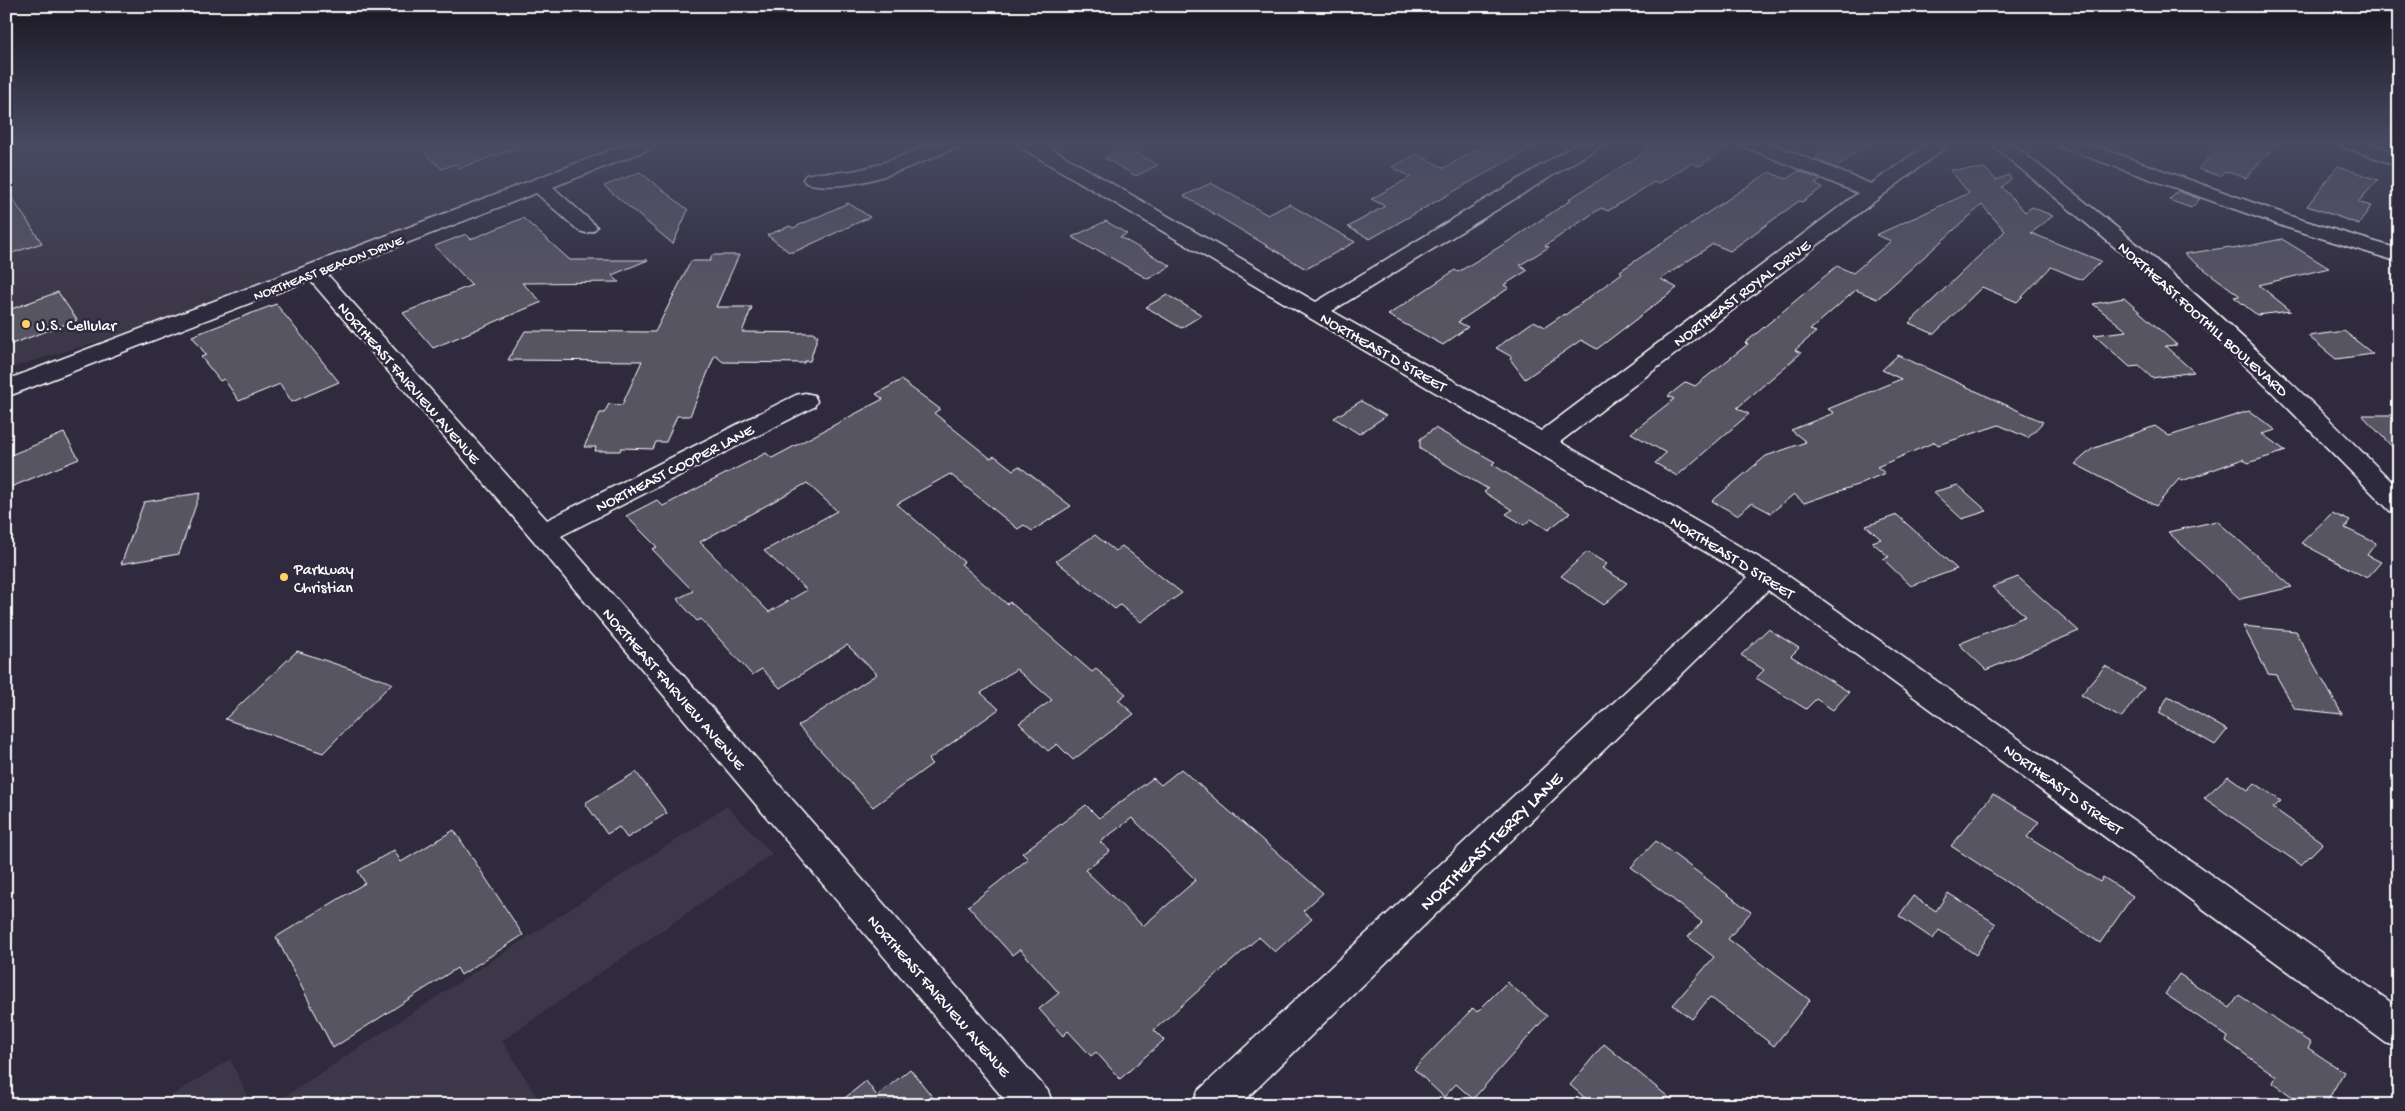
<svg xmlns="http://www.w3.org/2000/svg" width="2405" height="1111" font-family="'Gochi Hand',sans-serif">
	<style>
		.built { fill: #3c3749 }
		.building { fill: #595564; stroke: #fff; fill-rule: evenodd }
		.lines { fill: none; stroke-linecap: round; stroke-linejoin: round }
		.minor-casing { stroke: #fff; stroke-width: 3 }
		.minor { fill: #2f2a3d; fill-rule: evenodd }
		.poi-dot { fill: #ffd166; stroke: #2f2a3d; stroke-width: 2 }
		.labels { text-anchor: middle; stroke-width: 5; stroke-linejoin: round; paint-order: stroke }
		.far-street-label { font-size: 14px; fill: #fff; stroke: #2f2a3d }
		.street-label { font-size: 16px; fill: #fff; stroke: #2f2a3d }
		.poi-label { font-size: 16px; fill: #fff; stroke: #2f2a3d; text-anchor: start }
		.near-street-label { font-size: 19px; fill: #fff; stroke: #2f2a3d }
	</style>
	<rect width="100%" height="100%" fill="#2f2a3d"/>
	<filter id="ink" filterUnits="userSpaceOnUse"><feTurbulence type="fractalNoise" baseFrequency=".02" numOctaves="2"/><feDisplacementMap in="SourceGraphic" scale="10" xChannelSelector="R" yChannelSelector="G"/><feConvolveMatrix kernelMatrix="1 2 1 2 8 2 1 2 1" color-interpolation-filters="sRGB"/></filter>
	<g filter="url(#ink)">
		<path class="built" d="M6,143H641L151,326L6,369Z
			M727,806L772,854L502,1041L542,1105H272Z
			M230,1059L252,1105H157Z"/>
		<path class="building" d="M414,143H522V146L460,168L455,164L442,169Z
			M1489,143H1539L1370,239L1348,227L1385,206L1371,199L1411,177L1392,167L1417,154L1444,168Z
			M1645,143H1733L1700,166L1691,163L1658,184L1654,182L1608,211L1601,208L1545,246L1549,247L1520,265L1528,270L1504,285L1509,288L1458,322L1468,327L1443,345L1388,315L1455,270L1458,272L1509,241L1571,200L1569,199L1653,147Z
			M1836,143H1868L1836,168L1815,159Z
			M2223,143H2277L2246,178L2225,171L2220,176L2198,169Z
			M1127,148L1158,165L1136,176L1105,158Z
			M2338,166L2378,180L2358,202L2371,206L2359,224L2307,206Z
			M1986,169L1996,180L2009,175L2011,179L2002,187L2025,212L2032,207L2053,216L2031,233L2101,261L2082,280L2051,267L2017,302L1982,287L1934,334L1909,323L2005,231L1982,205L1877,299L1856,290L1810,330L1816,332L1795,350L1801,353L1737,408L1749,414L1677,476L1655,463L1666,453L1631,433L1674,399L1668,396L1686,382L1695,386L1748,344L1745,343L1837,266L1853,273L1891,241L1876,235L1969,193L1950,170Z
			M1799,171L1821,180L1815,184L1822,188L1802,202L1799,201L1730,251L1713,244L1661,279L1677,288L1597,349L1581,340L1525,379L1510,359L1512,357L1496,348L1534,321L1545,327L1564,314L1565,315L1622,273L1620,271L1769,172L1786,179Z
			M640,172L688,210L673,244L604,186Z
			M1211,183L1268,215L1289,204L1355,242L1306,269L1184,196Z
			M6,189L42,243L6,255Z
			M2178,191L2200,199L2191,208L2169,200Z
			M848,203L870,217L794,252H789L767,235L790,226L793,228Z
			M523,218L570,260H648L612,275L619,282L522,283L542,302L433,348L403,313L472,285L435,246L466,234L471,239Z
			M1106,221L1127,234L1120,237L1171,266L1148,279L1096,249L1093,250L1072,237Z
			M2282,239L2329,268L2259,285L2291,311L2257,315L2234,297L2240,296L2184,254L2230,247L2233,249Z
			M712,255H739L716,307H752L742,332L815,333L814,335H818L810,361H805L804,363L723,362L715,355L690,416H677L666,442H656L653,449L621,448L620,451H595L596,447H584L600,413H604L609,404L622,405L642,361L508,360L525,331L655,332L691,261H710Z
			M58,292L77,320L6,346V311Z
			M1167,295L1202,315L1181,328L1146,307Z
			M2124,298L2177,345L2165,346L2194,372L2152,378L2139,366L2130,367L2094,335L2127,331L2093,304Z
			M276,304L339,382L292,402L280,384L239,401L224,379L220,381L201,357L206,355L192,336Z
			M2344,331L2373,354L2336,359L2308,336Z
			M1898,355L2043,422L2028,438L1999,425L1938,445L1935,442L1877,467L1885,473L1857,485L1804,503L1794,494L1771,513L1752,503L1737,515L1712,501L1766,456L1806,442L1791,430L1834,413L1828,409L1901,379L1882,370Z
			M901,380L940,409L934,413L990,458L995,456L1013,470L1019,466L1071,506L1032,531L1024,525L1018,529L950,474L897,504L964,562L961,564L1007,604L1010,602L1092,672L1096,669L1126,694L1118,700L1134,714L1073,760L1057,744L1048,751L1019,723L1052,700L1016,669L981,693L999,709L928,760L932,764L873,807L798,726L877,674L847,645L780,688L762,669L752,675L701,619L697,621L677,599L693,591L652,549L657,547L626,516L657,500L663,506L766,453L772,458L883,399L876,394ZM807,483L837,511L764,551L807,590L769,612L700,542Z
			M1361,401L1386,416L1359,434L1334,418Z
			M2249,411L2276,430L2262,434L2286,451L2248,463L2243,459L2182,481L2179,479L2156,506L2075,464L2092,449L2155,426L2169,436Z
			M2362,415H2399V454Z
			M1435,428L1495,462L1492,464L1570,513L1548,530L1531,519L1524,525L1506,514L1512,510L1484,492L1488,489L1420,449V439Z
			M64,433L79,459L6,489V457Z
			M1958,485L1987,511L1962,519L1933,492Z
			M200,493L179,554L121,564L144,502Z
			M2332,513L2350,521L2345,528L2376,543L2367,555L2381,562L2367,578L2301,543Z
			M1897,515L1957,569L1911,586L1883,559L1889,557L1872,542L1881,539L1866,526Z
			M2217,521L2292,587L2240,599L2168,532Z
			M1095,535L1115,551L1122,546L1182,593L1141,622L1120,605L1115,609L1056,561Z
			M1587,552L1607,564L1602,568L1627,583L1604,605L1561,576Z
			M2018,577L2079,631L1986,670L1959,644L2026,616L1992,587Z
			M2243,626L2295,631L2342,714L2295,709L2276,675L2268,674Z
			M1768,629L1799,648L1791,656L1849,692L1833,710L1816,699L1806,709L1756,678L1764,670L1741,655Z
			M297,651L392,683L323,753L225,719Z
			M2105,666L2144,688L2121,718L2081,695Z
			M2168,696L2227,730L2215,745L2159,713Z
			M1181,769L1323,893L1303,911L1312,919L1275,952L1259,937L1154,1030L1164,1040L1120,1079L1096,1052L1091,1056L1068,1031L1063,1036L1039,1009L1059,993L1020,949L1012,955L968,906L1028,859L1022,853L1086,805L1099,818L1153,778L1161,785ZM1132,818L1196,880L1143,926L1085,870L1110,851L1100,842Z
			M636,772L667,813L627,838L619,827L607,834L585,803Z
			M2228,776L2248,790L2255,783L2281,801L2273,808L2323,843L2301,865L2204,798Z
			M1993,794L2039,822L2027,837L2100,882L2103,877L2133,896L2100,943L1951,846Z
			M454,830L523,935L461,975L457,968L333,1048L276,937L365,883L358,871L394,850L401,862Z
			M1656,841L1751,912L1728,939L1810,1000L1774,1046L1710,997L1692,1019L1673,1005L1714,957L1688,937L1702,922L1631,867Z
			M1948,893L1996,924L1976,955L1939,930L1933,939L1899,916L1913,896L1936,911Z
			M2179,974L2230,1008L2239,995L2311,1043L2308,1048L2344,1072L2325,1105H2304L2273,1083L2276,1076L2226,1041L2228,1037L2165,994Z
			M1507,982L1547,1016L1473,1099L1456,1084L1444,1097L1414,1069L1473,1008L1477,1012Z
			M1604,1044L1678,1105H1593L1570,1085Z
			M910,1069L939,1105H836L866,1081L877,1096Z"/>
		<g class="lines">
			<defs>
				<path id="minor" d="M630,143H657L655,147L553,187L593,223L597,227L593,231L586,233L579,231L536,193L327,274L547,520L796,395L805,393L814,395L817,401L814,407L561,536L1048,1091L1053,1105H1009L533,540L310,280L6,397V380Z
					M933,143H959L957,147C915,165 853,195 806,183L803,179L806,175C821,171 837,174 852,171C880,166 906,154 933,143Z
					M1018,143H1042L1316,302L1578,143H1601L1599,147L1332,311L1541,431L1858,193L1745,147L1743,143H1770L1871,184L1929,143H1951L1560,442L1777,568L2399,1008V1048L2386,1043L1768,590L1240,1105H1193L1198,1091L1748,577L1020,147Z
					M1990,143H2011C2060,182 2109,220 2156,260C2240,332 2321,410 2399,489V514L2390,511L2268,388L2174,299L2124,255Z
					M2058,143H2086L2299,219L2399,249V262L2285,227L2060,147Z
					M2341,143H2370L2399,153V166L2343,147Z"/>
			</defs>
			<use href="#minor" class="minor-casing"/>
			<use href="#minor" class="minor"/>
		</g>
	</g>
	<linearGradient id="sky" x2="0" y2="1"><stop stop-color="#1a1722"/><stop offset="0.48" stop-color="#474a62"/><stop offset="1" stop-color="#474a62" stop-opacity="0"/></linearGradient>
	<rect width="2405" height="299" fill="url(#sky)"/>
	<g class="poi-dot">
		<circle cx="26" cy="324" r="5"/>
		<circle cx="284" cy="577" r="5"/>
	</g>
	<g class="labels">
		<g class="far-street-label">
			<text transform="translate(328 267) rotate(-21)" y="5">NORTHEAST BEACON DRIVE</text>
		</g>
		<g class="street-label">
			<text transform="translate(1741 292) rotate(-37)" y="6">NORTHEAST ROYAL DRIVE</text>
			<text transform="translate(2204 318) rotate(42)" y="6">NORTHEAST FOOTHILL BOULEVARD</text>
			<text transform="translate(1384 351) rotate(30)" y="6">NORTHEAST D STREET</text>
			<text transform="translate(410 382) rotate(49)" y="6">NORTHEAST FAIRVIEW AVENUE</text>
			<text transform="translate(674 467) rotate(-27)" y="6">NORTHEAST COOPER LANE</text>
			<text transform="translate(1733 556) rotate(32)" y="6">NORTHEAST D STREET</text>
			<text transform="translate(675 688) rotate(49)" y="6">NORTHEAST FAIRVIEW AVENUE</text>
			<text transform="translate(2064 788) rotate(36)" y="6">NORTHEAST D STREET</text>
			<text transform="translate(940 995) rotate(49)" y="6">NORTHEAST FAIRVIEW AVENUE</text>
		</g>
		<g class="poi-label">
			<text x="36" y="330">U.S. Cellular</text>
			<text x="294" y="574">Parkway<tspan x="294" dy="18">Christian</tspan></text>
		</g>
		<g class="near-street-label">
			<text transform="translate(1490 840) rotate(-44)" y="7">NORTHEAST TERRY LANE</text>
		</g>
	</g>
	<rect width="2405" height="1111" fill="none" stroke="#2f2a3d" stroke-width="25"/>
	<rect x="12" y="12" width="2380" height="1086" fill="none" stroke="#fff" stroke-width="2" filter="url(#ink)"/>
</svg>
